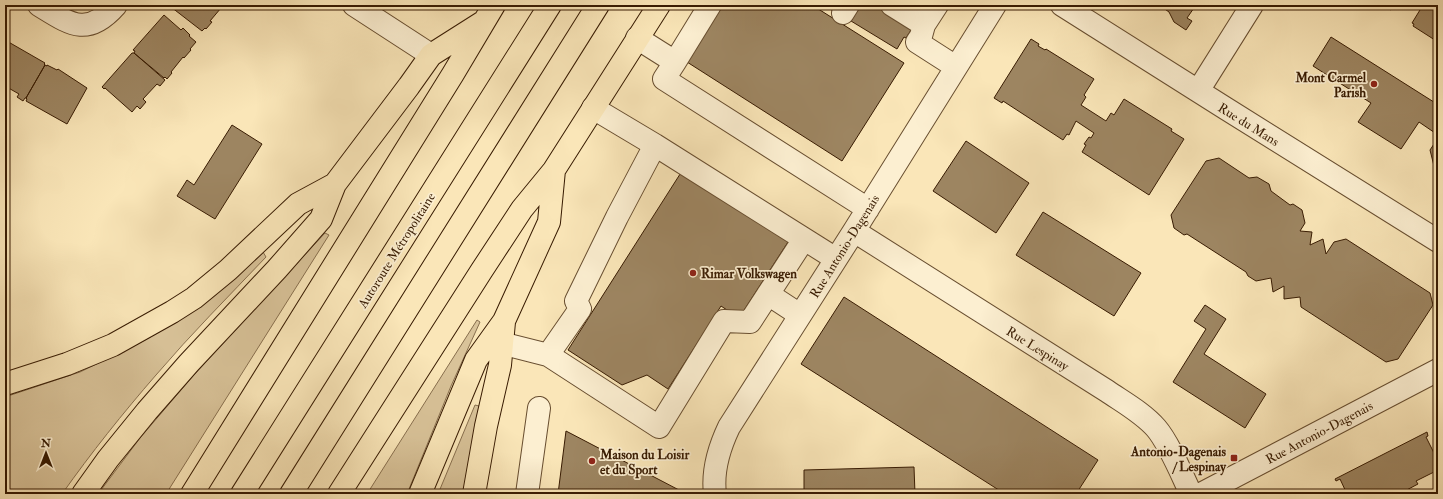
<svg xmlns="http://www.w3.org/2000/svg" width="1443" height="499" font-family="'IM FELL Double Pica',serif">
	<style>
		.green { fill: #d9c399; stroke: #886f4e }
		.building { fill: #9d8561; stroke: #381b02 }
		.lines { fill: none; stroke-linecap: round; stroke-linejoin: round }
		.minor-casing { stroke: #684e30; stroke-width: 24 }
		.major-casing { stroke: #381b02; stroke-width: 24 }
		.highway-casing { stroke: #381b02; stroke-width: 24 }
		.minor { stroke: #fcefd1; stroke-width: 22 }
		.major { stroke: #fae6b8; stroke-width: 22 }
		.highway { stroke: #fae6b8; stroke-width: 22 }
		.poi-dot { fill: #8f2418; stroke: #fcefd1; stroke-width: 1.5 }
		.labels { text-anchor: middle; stroke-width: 3.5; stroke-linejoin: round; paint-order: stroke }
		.poi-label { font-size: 13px; font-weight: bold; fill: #381b02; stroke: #fcefd1; text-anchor: end }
		.street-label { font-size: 13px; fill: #381b02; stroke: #fcefd1 }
	</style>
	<rect width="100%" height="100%" fill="#fae6b8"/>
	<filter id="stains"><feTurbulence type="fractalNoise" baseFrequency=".005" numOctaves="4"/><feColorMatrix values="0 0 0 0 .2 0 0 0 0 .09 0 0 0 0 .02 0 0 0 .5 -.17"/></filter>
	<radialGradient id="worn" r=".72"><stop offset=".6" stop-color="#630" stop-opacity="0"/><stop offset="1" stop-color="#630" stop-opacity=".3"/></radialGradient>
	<path class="green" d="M325,233L329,235L166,494H98L140,438L193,376Z
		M263,252L266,257C229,296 191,334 156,375C123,413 91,453 62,494H5V397L80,372L145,340L182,318Z
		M477,320L480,322L451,386L407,494H367Z
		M475,405L479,406L463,494H438Z"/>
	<path class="building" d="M172,5H224L222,8H221L210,21L212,22L206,29L205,28L202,31L171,7Z
		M723,5H812L904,63L842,161L687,62Z
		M857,5H885L915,24L906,38L904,37L897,49L851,21L859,8L857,6Z
		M1149,5H1196L1187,18L1192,21L1186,30L1174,22L1169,12L1159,5L1156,9Z
		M1380,5H1394L1391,10L1388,8L1387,9Z
		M1423,5H1438V42L1413,26L1414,24L1412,23Z
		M164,15L181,30L183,28L190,35L189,36L196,42L190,49L191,50L184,58L183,57L171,72L172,73L167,79L165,77L164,78L134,53L135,51L133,50Z
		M1331,37L1437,104L1438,103V135L1419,122L1401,149L1358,122L1371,103L1313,66Z
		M1031,39L1039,44L1038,46L1045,50L1046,49L1094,79L1084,95L1086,97L1081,105L1106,121L1111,113L1114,115L1124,99L1172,129L1171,131L1184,139L1149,195L1082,152L1086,145L1084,144L1089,137L1091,138L1094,133L1076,121L1069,135L1067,134L1063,140L1003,101L1002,103L994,98Z
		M5,40L45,63L44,64L45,65L26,98H25L23,101L17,97L19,94L5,86Z
		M132,53H134L165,80L160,86L157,84L143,99L146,102L140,109L137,106L132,112L105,88L104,89L102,87Z
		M45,65L47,66V65L57,70L58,69L87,88L67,124L26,101L27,99L26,98Z
		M232,125L262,144L215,219L177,196L187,180L194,185Z
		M1438,138V182L1430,150Z
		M966,141L1029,183L996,233L933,191Z
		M1219,158L1249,178L1257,177L1269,184L1271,191L1290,205L1293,204L1302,210L1305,223L1300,231L1312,232L1310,245L1323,239L1326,254L1334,242L1346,239L1430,293L1433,305L1398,359L1386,362L1301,307L1300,297L1284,299V286L1273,292L1271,278L1256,281L1248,276L1246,272L1187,234L1184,235L1174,228L1171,215L1206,161Z
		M682,171L790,239L739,318L721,306L668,389L647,375L622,385L568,350Z
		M1043,212L1141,273L1114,316L1016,255Z
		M844,297L1098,460L1076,494H1005L801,364Z
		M1205,305L1226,319L1204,354L1266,394L1245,428L1173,382L1206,329L1194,321Z
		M566,431L679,490V494H558Z
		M1427,432L1428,436L1426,437L1438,461V470L1416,481L1418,484L1399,494H1347L1340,479L1336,481L1335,479Z
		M914,467L915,494H804V470Z"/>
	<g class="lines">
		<defs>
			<path id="minor" d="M39,5C70,24 87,38 116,5
				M354,5L431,55
				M892,5L924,25
				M937,5L924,25L921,36L917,42L956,67
				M1062,5L1225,108L1438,241
				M843,13L848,5
				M637,38L675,62L710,5
				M675,62L664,79L868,209
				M1198,91L1252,5
				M655,145L836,259
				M854,231L1107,391C1123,402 1143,413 1156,428C1169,443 1182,475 1191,494
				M768,294L800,315
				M501,343L548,355L580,309L576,301L617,217L655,145L593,108
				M548,355L659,427L724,321L750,322L804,239
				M527,494L539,408
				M715,494C712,470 719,448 729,427L854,231L995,5
				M1201,494L1438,370"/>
			<path id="major" d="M5,384L67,364L113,345L172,312L194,298L228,270L298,204L335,184
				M83,494L108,459L147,411L189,363L277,269L321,219L335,184L409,86L431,55L483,22
				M192,494L453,74L494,5
				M339,494L482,270L522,209L554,170L659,5
				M420,494L476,360L504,321L549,222L554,170
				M474,494L486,426L500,365L504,322"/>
			<path id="highway" d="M242,494L550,5
				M291,494L598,5"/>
		</defs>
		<use href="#minor" class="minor-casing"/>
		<use href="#major" class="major-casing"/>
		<use href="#highway" class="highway-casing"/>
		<use href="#minor" class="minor"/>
		<use href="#major" class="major"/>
		<use href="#highway" class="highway"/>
	</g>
	<g class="poi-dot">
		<circle cx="1374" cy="84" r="4"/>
		<circle cx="693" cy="273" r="4"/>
		<rect x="1230" y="454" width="8" height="8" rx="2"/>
		<circle cx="592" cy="461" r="4"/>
	</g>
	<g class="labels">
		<g class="poi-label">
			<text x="1366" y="82">Mont Carmel<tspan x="1366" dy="15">Parish</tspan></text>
			<text x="701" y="278" text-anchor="start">Rimar Volkswagen</text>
			<text x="1226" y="456">Antonio-Dagenais<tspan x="1226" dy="15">/ Lespinay</tspan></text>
			<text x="600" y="459" text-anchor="start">Maison du Loisir<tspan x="600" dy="15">et du Sport</tspan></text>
		</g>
		<g class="street-label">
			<text transform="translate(1249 124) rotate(32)" y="5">Rue du Mans</text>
			<text transform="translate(844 246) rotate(-58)" y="5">Rue Antonio-Dagenais</text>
			<text transform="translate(396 250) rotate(-58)" y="5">Autoroute Métropolitaine</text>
			<text transform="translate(1038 348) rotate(32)" y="5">Rue Lespinay</text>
			<text transform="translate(1319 432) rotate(-28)" y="5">Rue Antonio-Dagenais</text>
		</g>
	</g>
	<rect width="1443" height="499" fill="none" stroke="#fae6b8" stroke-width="20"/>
	<rect x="6" y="6" width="1431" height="487" fill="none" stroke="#381b02" stroke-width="2"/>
	<rect x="10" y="10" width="1423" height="479" fill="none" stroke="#381b02"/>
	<g transform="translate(46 453)" stroke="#fcefd1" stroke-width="3" paint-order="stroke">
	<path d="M0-3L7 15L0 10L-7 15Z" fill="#381b02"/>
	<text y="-6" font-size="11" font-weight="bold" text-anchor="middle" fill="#381b02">N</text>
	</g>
	<rect width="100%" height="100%" filter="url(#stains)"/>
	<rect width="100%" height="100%" fill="url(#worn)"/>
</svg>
